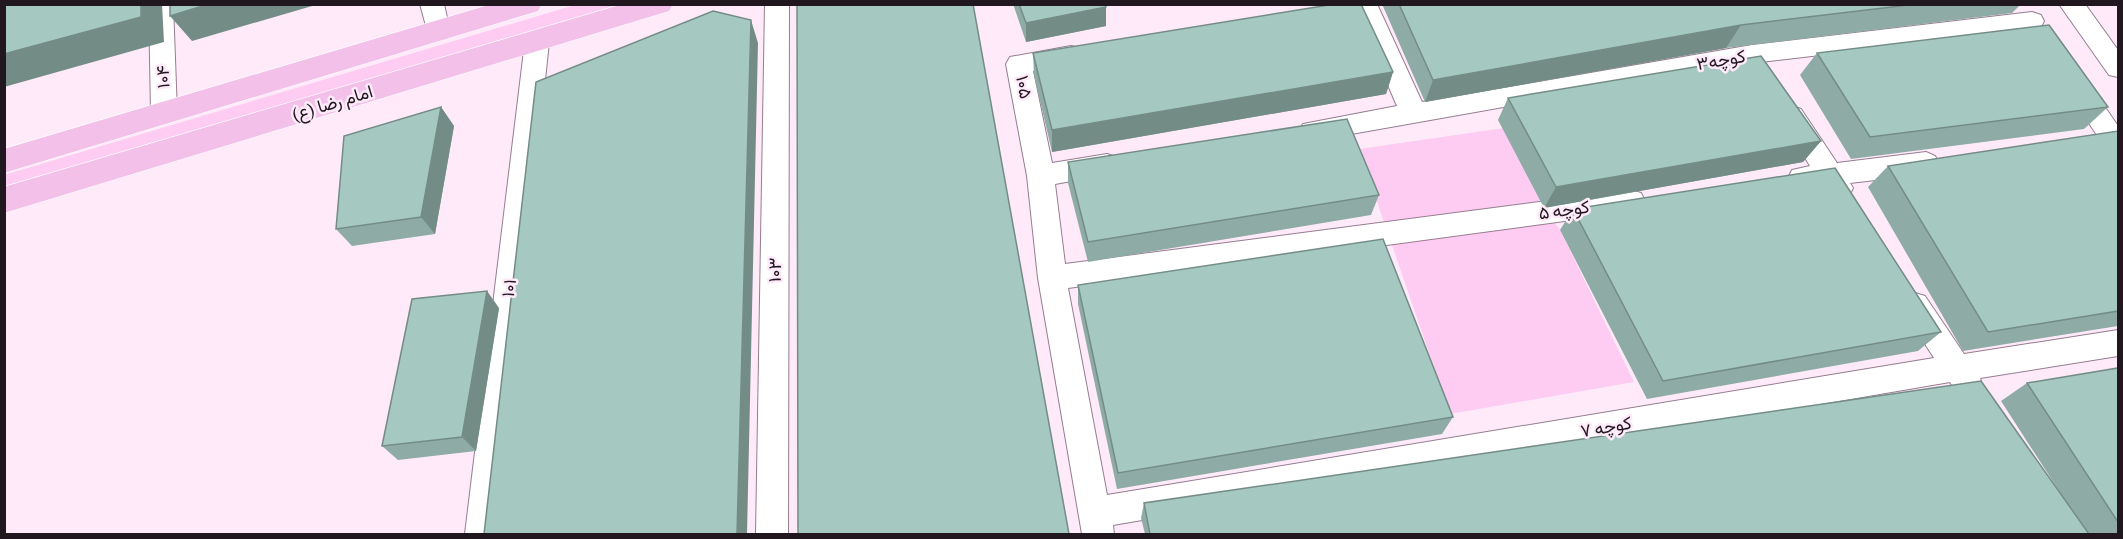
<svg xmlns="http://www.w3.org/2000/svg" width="2123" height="539" font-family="'Crimson Pro',Vazirmatn,serif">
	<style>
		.green { fill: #feccf3 }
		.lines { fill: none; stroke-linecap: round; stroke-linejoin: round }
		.minor-casing { stroke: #957d90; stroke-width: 2 }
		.primary-casing { stroke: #fff; stroke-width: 1 }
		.minor { fill: #fff; fill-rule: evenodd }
		.primary { fill: #f2c0e9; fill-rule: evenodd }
		.wall { fill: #8eaca5 }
		.shaded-wall { fill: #748c86 }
		.building { fill: #a5c8c0; stroke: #748c86; stroke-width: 1.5 }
		.labels { text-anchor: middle; stroke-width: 5; stroke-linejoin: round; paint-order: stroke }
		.street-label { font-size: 18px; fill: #20171f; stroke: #ffeafa }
	</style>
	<rect width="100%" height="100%" fill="#ffeafa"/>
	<path class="green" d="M575,5H617L5,188L4,175Z
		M1511,127L1544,208L1560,230L1634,382L1450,414L1359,149Z"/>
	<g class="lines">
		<defs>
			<path id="minor" d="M149,4H173L177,113L173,120L164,123L155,120L151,113Z
				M420,4H444L450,31L447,37L438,40L429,37Z
				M765,4H789L788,534H756Z
				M1353,4H1377L1422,102L1752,45L2032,12L2041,15L2044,21L2041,27L2032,30L1752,63L1312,141L1303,138L1299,131L1303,124L1397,106Z
				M2059,4H2085L2118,50V77L2109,75Z
				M537,33L546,36L549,42L497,534H465L525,42L528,36Z
				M1071,46L1080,48L1084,55L1080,62L1033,71L1052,163L1107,154L1116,157L1120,165L1116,173L1055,184L1065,264L1631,190L1641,193L1645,201L1641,209L1631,212L1068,288L1107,495L1934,358L1900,305L1905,296L1915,293L1925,296L1964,354L2118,330V356L1980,378L1981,381L1977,391L1966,394L1955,391L1950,382L1113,525L1114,534H1082L1038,278L1027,176L1006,64L1010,57Z
				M2076,75L2085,78L2118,126V156L2109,153L2063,85L2067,78Z
				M1792,106L1801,109L1837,163L1926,152L1935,156L1939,163L1935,170L1926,174L1850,183L1853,188L1849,196C1836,200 1830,197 1823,186L1802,189L1792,186L1788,178L1792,170L1810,166L1779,116L1783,109Z"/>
			<path id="primary" d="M492,4H542L538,11L4,173V149Z
				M623,4H673L669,11L4,213V187Z"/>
		</defs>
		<use href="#minor" class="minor-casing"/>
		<use href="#primary" class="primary-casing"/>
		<use href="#minor" class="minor"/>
		<use href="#primary" class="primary"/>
	</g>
	<path class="wall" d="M1013,4H1106V26L1026,42Z
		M1382,4H2021L2012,13L1726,48L1425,102Z
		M1033,53L1393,72L1386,94L1052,152L1034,75Z
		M1817,53L2108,107L2084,129L1851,159L1800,75Z
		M1508,98L1821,141L1803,162L1544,208L1498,120Z
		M441,107L454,126L435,234L352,246L336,229Z
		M2118,131V326L1963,351L1868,187L1888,166Z
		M1068,162L1379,195L1371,215L1088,262L1068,183Z
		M1573,209L1941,332L1918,351L1647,399L1560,230Z
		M1078,285L1453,417L1442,434L1117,489L1078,304Z
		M499,308L476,451L398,460L382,446Z
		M2118,368V534H1145L1141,518L1144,503L2061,494L2001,401L2027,383Z"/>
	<path class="shaded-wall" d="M141,4H162L164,42L4,87V54Z
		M209,4H319L192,41L170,16Z
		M1106,7V26L1026,42V23Z
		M751,20L758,43L747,534H737Z
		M1741,25L1726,48L1425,102L1433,80Z
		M1393,72L1386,94L1052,152V130Z
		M441,107L454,126L435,234L421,217Z
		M1821,141L1803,162L1544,208L1556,187Z
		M487,291L499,308L476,451L462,437Z"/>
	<path class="building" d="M4,4H141V17L4,54Z
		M170,4H209L170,16Z
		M797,4H973L1069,534H798Z
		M1019,4H1106V7L1026,23Z
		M1335,4H1361L1393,72L1052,130L1033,53Z
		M1399,4H1917L1741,25L1433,80Z
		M713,11L751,20L737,534H484L536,82Z
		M2049,25L2108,107L1870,137L1817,53Z
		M1761,56L1821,141L1556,187L1508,98Z
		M441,107L421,217L336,229L344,136Z
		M1347,119L1379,195L1088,242L1068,162Z
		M2118,131V311L1988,332L1888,166Z
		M1835,168L1941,332L1663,381L1573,209Z
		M1383,239L1453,417L1118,473L1078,285Z
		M487,291L462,437L382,446L412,299Z
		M2118,368V522L2027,383Z
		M1981,381L2089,534H1150L1144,503Z"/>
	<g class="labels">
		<g class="street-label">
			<text transform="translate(1721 60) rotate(-10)" y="6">کوچه۳</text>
			<text transform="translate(163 77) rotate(-92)" y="6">۱۰۴</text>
			<text transform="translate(1024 87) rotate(79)" y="6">۱۰۵</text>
			<text transform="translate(332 103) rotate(-17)" y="6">امام رضا (ع)</text>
			<text transform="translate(1564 210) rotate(-8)" y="6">کوچه ۵</text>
			<text transform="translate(775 270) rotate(-89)" y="6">۱۰۳</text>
			<text transform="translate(509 288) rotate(-83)" y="6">۱۰۱</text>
			<text transform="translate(1606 427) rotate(-10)" y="6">کوچه ۷</text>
		</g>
	</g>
	<rect width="2123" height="539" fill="none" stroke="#20171f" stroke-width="12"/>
</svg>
